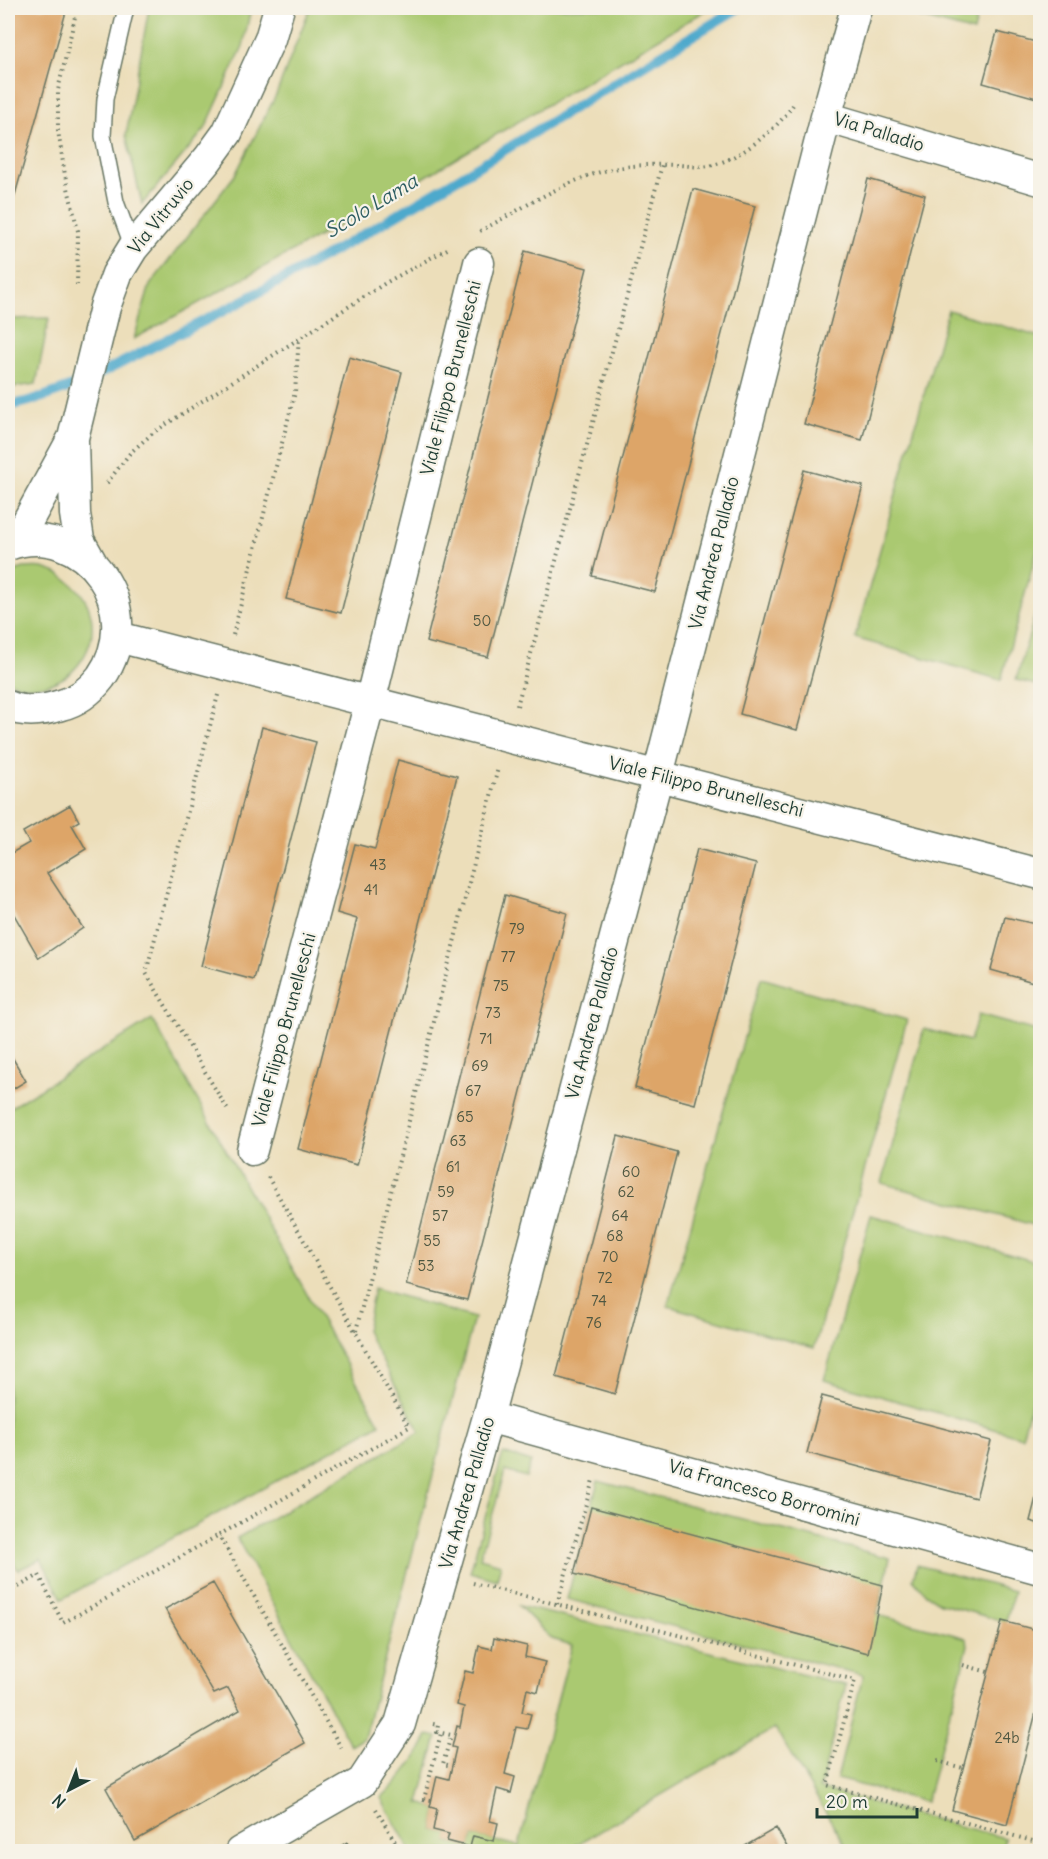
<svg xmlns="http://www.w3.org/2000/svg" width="1048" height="1859" font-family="Delius,sans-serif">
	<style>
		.green { fill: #aac971; stroke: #648352; stroke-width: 1.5 }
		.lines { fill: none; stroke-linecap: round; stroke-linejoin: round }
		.stream { stroke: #4da9cc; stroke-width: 10 }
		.building { fill: #dda568 }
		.lane-casing { stroke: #677563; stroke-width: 18 }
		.street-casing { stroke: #677563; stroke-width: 33 }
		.path { stroke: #677563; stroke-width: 4; stroke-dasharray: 1.5 4.5; stroke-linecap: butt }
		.lane { stroke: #fff; stroke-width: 15 }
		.street { stroke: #fff; stroke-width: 30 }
		.labels { text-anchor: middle; stroke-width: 4.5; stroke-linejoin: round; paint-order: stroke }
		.number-label { font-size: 15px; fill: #4e5741 }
		.street-label { font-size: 18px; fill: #1f3d34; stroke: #f7f3e8 }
		.water-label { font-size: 20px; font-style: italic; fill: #2d5d62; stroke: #f7f3e8 }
	</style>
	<rect width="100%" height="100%" fill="#f7f3e8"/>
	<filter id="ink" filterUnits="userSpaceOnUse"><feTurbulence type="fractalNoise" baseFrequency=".0167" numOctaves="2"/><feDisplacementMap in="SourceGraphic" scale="12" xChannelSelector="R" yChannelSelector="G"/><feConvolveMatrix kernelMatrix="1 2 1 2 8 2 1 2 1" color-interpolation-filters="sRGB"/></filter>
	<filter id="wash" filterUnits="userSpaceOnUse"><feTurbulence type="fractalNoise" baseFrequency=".008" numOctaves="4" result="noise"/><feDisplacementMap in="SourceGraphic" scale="24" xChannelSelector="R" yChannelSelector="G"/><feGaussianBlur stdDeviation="1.35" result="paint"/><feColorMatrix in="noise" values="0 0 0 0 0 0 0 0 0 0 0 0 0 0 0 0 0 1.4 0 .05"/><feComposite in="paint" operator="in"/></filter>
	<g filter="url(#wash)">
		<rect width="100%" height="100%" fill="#ecdeba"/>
		<path class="green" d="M149,8H251L243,46L205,129L142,204L126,135Z
			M310,8H710L413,184L134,339L150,285L235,175L276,95Z
			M911,8H979L974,32L901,12Z
			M948,310L1040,337V540L1001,680L855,638Z
			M49,318L36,384L8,388V319Z
			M24,568C30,568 36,567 42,568C51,570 60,574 67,580C125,623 73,709 8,681V573Z
			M1040,598V686L1016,680Z
			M761,978L907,1020L814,1348L668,1306Z
			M978,1015L1040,1032V1227L882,1183L924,1029L970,1041Z
			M152,1019L380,1424L62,1599L41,1559L18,1570L8,1552V1109Z
			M871,1215L1040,1263V1371L1022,1437L824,1380Z
			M374,1288L474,1318L364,1738L351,1746L237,1538L420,1432L366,1331Z
			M503,1453L531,1462L526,1477L505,1471L480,1558L501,1564L497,1580L470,1572Z
			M598,1481L890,1558L877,1615L963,1637L967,1639L968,1646L926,1802L837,1779L863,1675L567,1599Z
			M917,1565L1014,1591L1006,1622L942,1604L926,1594L913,1579Z
			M519,1606L846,1685L820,1789L1005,1838L1001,1851H849L775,1728L566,1851H411L381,1798C399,1781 418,1759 428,1735L437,1737L419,1803L437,1809L433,1830L449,1834L448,1842L470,1847L473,1836L519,1846L572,1645L552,1639Z"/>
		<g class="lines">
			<path class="stream" d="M8,406C71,394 129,358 186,330C377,235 556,116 739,8"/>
		</g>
		<g id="blocks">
			<path class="building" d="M8,8H67L8,220Z
				M997,32L1040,43V99L983,83Z
				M868,179L925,195L862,440L804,424Z
				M693,189L755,206L655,592L592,576Z
				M525,251L587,268L488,657L426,642Z
				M349,357L402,372L341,613L286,599Z
				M804,470L863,486L797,730L740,714Z
				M262,727L316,742L254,980L201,966Z
				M398,760L457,776L357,1165L298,1149L357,919L337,913L355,844L375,849Z
				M70,805L79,821L72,825L86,849L47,873L83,928L39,958L8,904V855L29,843L23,832Z
				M697,849L756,864L695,1104L635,1088Z
				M505,895L567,913L467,1300L406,1285Z
				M1005,917L1040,925V984L991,970Z
				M8,1050L26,1081L8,1092Z
				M618,1136L677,1152L615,1394L556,1377Z
				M822,1396L991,1441L976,1498L807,1453Z
				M1040,1482V1524L1030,1521Z
				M591,1507L883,1585L868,1653L574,1574Z
				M213,1583L305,1743L135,1841L106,1788L240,1710L228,1688L214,1694L165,1609Z
				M1002,1621L1040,1631V1697L1007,1825L952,1810Z
				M494,1638L527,1646L525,1657L545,1662L538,1692L527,1689L522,1712L531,1714L527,1729L516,1727L505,1774L515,1777L511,1793L497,1789L490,1821L498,1823L494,1841L473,1836L470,1847L447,1841L449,1834L433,1830L437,1809L430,1807L437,1776L449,1779L456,1748L452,1747L457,1726L460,1727L464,1707L457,1705L465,1671L473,1673L479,1646L492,1649Z
				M776,1828L790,1852H735Z
				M347,1842L352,1852H331Z"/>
		</g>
	</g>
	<g filter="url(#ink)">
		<use href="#blocks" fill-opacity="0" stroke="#677563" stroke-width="1.5"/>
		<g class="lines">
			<defs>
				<path id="lane" d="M126,8L105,99L103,136L116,202L133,248"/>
				<path id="street" d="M826,117L1040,180
					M73,441L75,514L79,540L93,565
					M8,543L26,524L73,438L105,307L117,274L133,248L208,159L227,133L270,39L279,8
					M8,545C85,518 148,609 101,677C91,690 77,701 61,705C43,711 25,713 8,706
					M118,637L1040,874
					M252,1150L370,702L479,263
					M488,1417L1040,1569
					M240,1852L362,1782L400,1724L488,1417L658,775L826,117L856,8"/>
			</defs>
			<use href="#lane" class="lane-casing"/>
			<use href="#street" class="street-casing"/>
			<path class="path" d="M480,231C520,210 560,183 604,171C628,165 652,164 677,165C686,165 699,168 709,166C738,160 777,130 793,105
				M77,285L78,231L65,175L58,131V90L77,8
				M107,483L130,453L154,432L387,282L449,248
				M233,635L295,392L299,338
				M218,695L146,973L229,1112
				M517,706L662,165
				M268,1177L409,1427L219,1535L343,1751
				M356,1331L498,768
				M473,1583L855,1680L827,1785L1040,1843
				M8,1593L39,1575L63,1623L219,1535
				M557,1604L593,1480
				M963,1665L988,1672
				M433,1724L438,1725L437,1732L451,1735L443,1764L452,1766
				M937,1761L963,1768
				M431,1800L424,1799L441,1733
				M376,1809L401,1852"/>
			<use href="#lane" class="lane"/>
			<use href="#street" class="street"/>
		</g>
	</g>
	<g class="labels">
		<g class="number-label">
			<text x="482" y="626">50</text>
			<text x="378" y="870">43</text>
			<text x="371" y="895">41</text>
			<text x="517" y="934">79</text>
			<text x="508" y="962">77</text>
			<text x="501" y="991">75</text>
			<text x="493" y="1018">73</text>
			<text x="486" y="1044">71</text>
			<text x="480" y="1071">69</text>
			<text x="473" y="1096">67</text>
			<text x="465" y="1122">65</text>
			<text x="458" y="1146">63</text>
			<text x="453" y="1172">61</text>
			<text x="631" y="1177">60</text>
			<text x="446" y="1197">59</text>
			<text x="626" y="1197">62</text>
			<text x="440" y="1221">57</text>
			<text x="620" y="1221">64</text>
			<text x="615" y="1241">68</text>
			<text x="432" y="1246">55</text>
			<text x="610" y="1262">70</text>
			<text x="426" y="1271">53</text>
			<text x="605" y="1283">72</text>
			<text x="599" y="1306">74</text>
			<text x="594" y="1328">76</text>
			<text x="1007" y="1743">24b</text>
		</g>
		<g class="street-label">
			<text transform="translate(879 132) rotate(17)" y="6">Via Palladio</text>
			<text transform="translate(161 216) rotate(-51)" y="6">Via Vitruvio</text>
			<text transform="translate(451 378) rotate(-76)" y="6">Viale Filippo Brunelleschi</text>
			<text transform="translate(714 553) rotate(-76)" y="6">Via Andrea Palladio</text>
			<text transform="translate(706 787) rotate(14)" y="6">Viale Filippo Brunelleschi</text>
			<text transform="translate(592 1023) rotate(-75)" y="6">Via Andrea Palladio</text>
			<text transform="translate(284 1030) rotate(-75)" y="6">Viale Filippo Brunelleschi</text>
			<text transform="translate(467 1493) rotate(-74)" y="6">Via Andrea Palladio</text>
			<text transform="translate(764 1493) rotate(16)" y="6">Via Francesco Borromini</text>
		</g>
		<g class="water-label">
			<text transform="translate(371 206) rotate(-31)" y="7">Scolo Lama</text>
		</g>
	</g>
	<rect width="1048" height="1859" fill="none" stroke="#f7f3e8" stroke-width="30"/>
	<g transform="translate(69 1790) rotate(222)" stroke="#f7f3e8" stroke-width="4.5" paint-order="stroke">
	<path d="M0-4.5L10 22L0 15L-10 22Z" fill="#1f3d34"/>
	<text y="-9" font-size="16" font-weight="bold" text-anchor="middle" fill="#1f3d34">N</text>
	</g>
	<path d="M817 1808v9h100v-9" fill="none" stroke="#1f3d34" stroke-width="3"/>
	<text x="826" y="1808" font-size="18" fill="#1f3d34" stroke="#f7f3e8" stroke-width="4.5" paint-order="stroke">20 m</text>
</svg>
